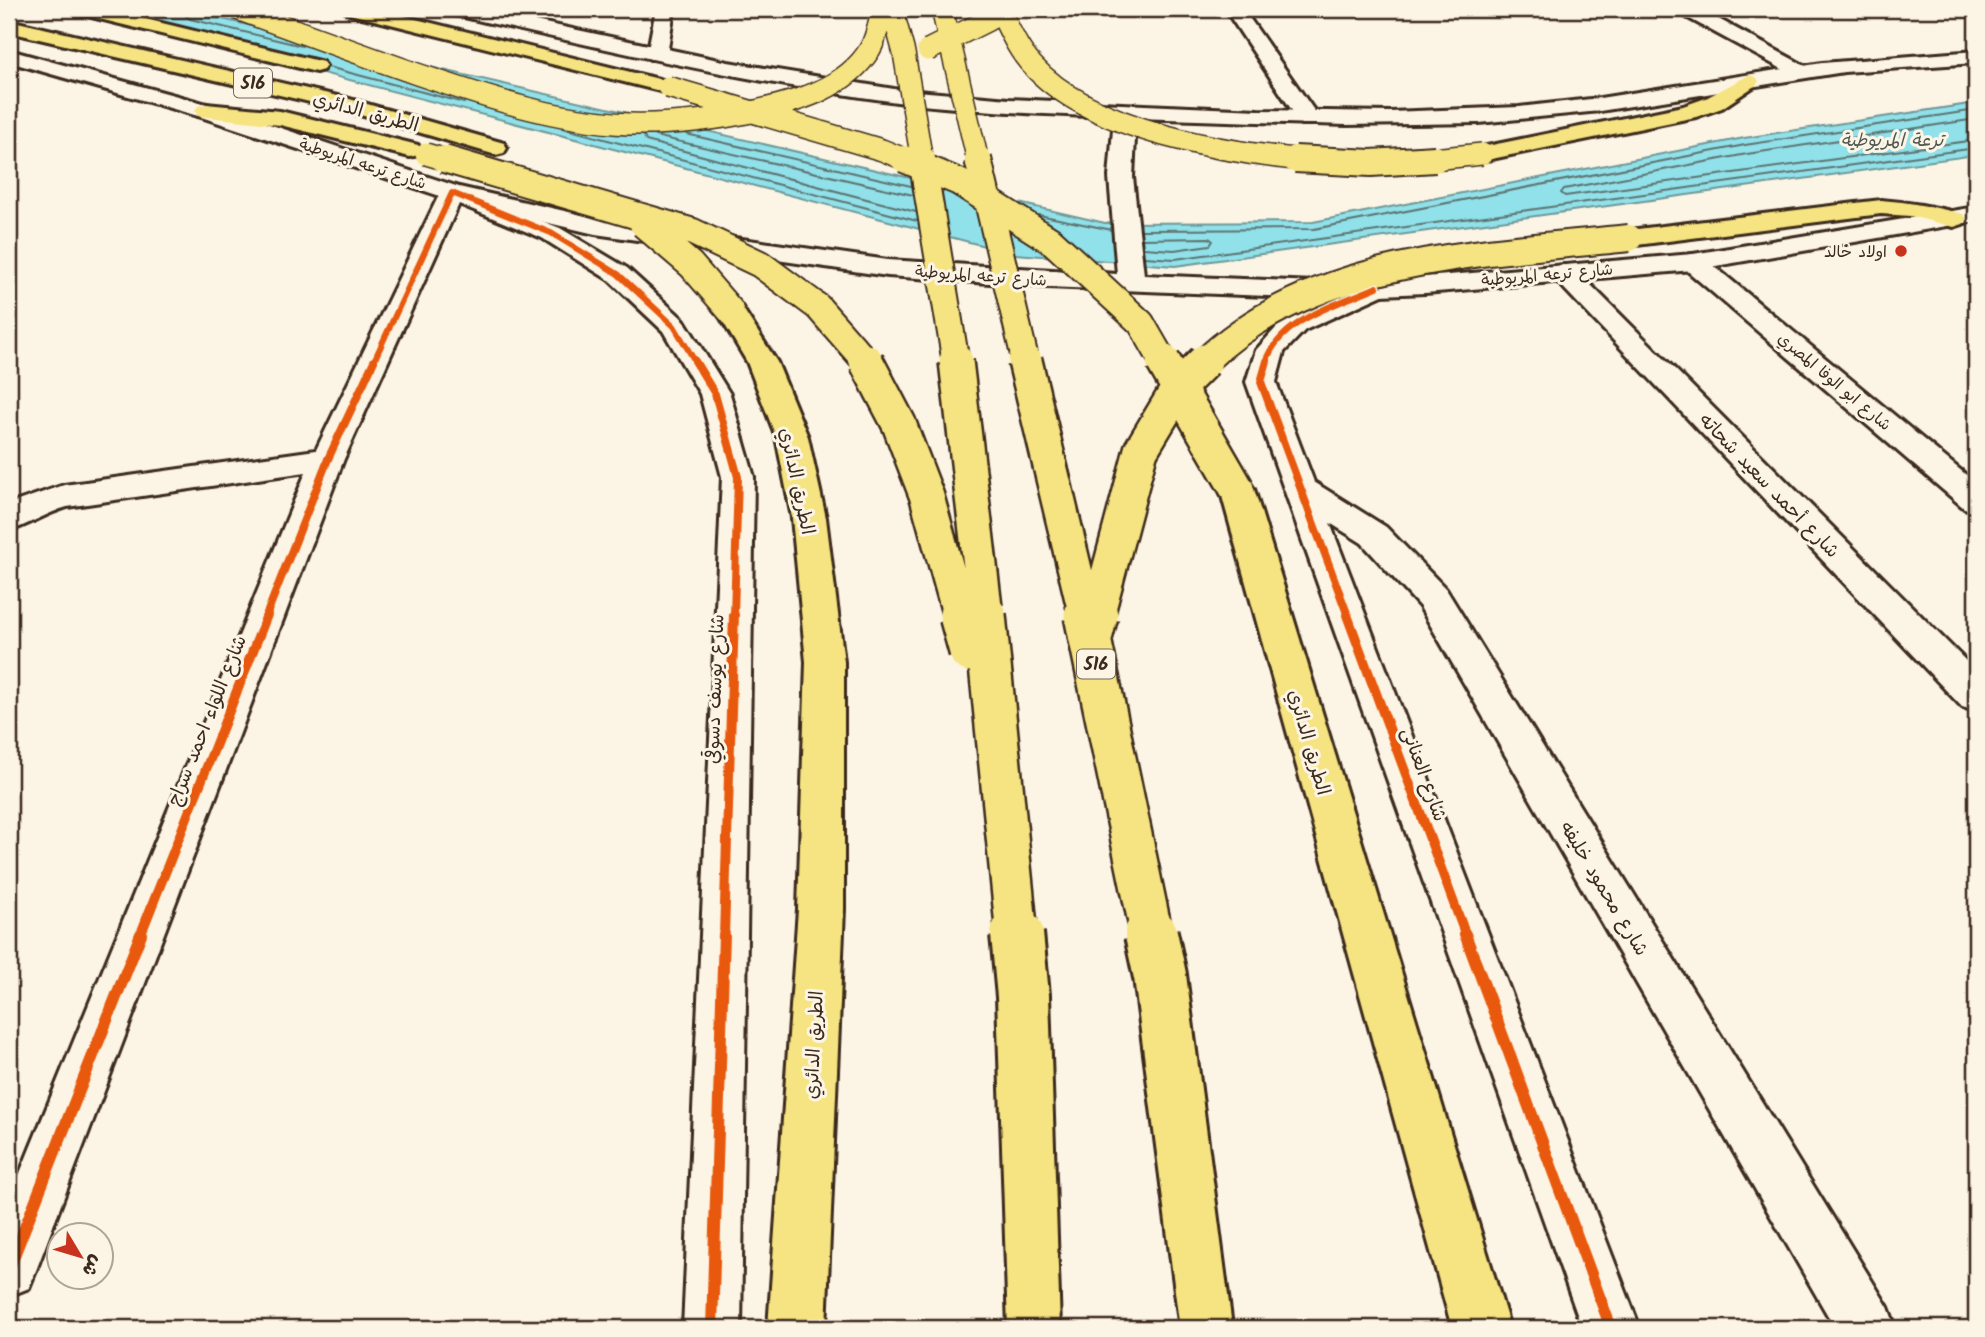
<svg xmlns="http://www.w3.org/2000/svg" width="1985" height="1337" font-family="Kalam,'Playpen Sans Arabic',sans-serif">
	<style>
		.water { fill: #90e1ea; stroke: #6e9898; stroke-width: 2 }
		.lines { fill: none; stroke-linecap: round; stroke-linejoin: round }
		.shore { stroke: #5d7370; stroke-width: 2 }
		.street-casing { stroke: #3b2a1e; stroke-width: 6 }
		.secondary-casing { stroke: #3b2a1e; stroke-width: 6 }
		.highway-casing { stroke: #3b2a1e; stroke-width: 6 }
		.street { fill: #fcf5e5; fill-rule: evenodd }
		.secondary { fill: #fcf5e5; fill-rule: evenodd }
		.highway { fill: #f6e381; fill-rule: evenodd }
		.highway-bridge-far4-casing { stroke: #3b2a1e; stroke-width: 24; stroke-linecap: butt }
		.highway-bridge-far3-casing { stroke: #3b2a1e; stroke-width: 30; stroke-linecap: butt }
		.highway-bridge-far2-casing { stroke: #3b2a1e; stroke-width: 38; stroke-linecap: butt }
		.highway-bridge-far1-casing { stroke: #3b2a1e; stroke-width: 46; stroke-linecap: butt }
		.highway-bridge-casing { stroke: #3b2a1e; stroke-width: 58; stroke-linecap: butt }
		.highway-bridge-far4 { stroke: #f6e381; stroke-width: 21 }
		.highway-bridge-far3 { stroke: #f6e381; stroke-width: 26 }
		.highway-bridge-far2 { stroke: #f6e381; stroke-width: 33 }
		.highway-bridge-far1 { stroke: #f6e381; stroke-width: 41 }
		.highway-bridge { stroke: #f6e381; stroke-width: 52 }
		.cycleway-far3-casing { stroke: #fcf5e5; stroke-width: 9 }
		.cycleway-far2-casing { stroke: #fcf5e5; stroke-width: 11 }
		.cycleway-far1-casing { stroke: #fcf5e5; stroke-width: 14 }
		.cycleway-casing { stroke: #fcf5e5; stroke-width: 17 }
		.cycleway-far3 { stroke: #e8590c; stroke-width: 6 }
		.cycleway-far2 { stroke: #e8590c; stroke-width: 8 }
		.cycleway-far1 { stroke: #e8590c; stroke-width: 10 }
		.cycleway { stroke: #e8590c; stroke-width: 12 }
		.poi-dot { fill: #c8321e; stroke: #fcf5e5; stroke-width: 2.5 }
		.labels { text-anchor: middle; stroke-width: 6; stroke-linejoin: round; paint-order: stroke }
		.far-street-label { font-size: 16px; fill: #3b2a1e; stroke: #fcf5e5 }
		.far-poi-label { font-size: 16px; fill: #3b2a1e; stroke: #fcf5e5; text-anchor: end }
		.shield { fill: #fcf5e5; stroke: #75675a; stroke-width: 2 }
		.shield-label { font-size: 18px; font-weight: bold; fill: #3b2a1e }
		.far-water-label { font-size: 18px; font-style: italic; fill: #505851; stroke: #fcf5e5 }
		.street-label { font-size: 19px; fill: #3b2a1e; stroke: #fcf5e5 }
	</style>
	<rect width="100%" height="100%" fill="#fcf5e5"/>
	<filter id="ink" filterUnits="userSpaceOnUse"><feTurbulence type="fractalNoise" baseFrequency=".0143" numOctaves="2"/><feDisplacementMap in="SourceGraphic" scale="14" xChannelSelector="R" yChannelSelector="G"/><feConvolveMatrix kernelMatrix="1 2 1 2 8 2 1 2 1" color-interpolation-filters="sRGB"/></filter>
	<g filter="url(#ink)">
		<path class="water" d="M78,9H179L1105,223L1313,222L1744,138L1976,103V155L1175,266L1015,254Z"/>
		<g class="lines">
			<path class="shore" d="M184,9L185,15L190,19L302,46
				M328,67L464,103
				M1976,119L1747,154L1564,189L1561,193L1565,196L1976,140
				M562,128L917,221
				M686,134L911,186
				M644,136L646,141L916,212
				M655,136L913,195
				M1039,215L1112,230
				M1141,230L1314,229L1745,145L1976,110
				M1142,239L1209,238L1213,241L1210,245L1174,250L1143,248
				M1144,257L1175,259L1976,148"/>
			<defs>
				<path id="street" d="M656,9H674L667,55L664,59H650L647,55Z
					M1225,9H1243L1320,119L1317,124H1301Z
					M1677,9H1700L1809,68L1812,72L1809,76H1795L1679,13Z
					M452,186L560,228L627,268L684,320L730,394L754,477L741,1328H683L722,477L700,394L663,331L609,280L542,238L459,204L344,459L37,1268L29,1288L9,1296V1200L306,472L67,507C46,513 29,525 9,531V504L64,485L316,450L440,193L443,188Z
					M1693,254L1702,256L1976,483V511L1964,508L1684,268L1680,262L1684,256Z
					M1564,265L1573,267L1976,671V711L1962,707L1555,279L1551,273L1555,267Z
					M1377,279L1387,281L1391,287L1387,293L1305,330L1284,352L1276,382L1314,482L1386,527L1446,589L1888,1307L1896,1328H1835L1420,607L1362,543L1330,523L1640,1328H1582L1246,382L1256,350L1285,318Z"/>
				<path id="secondary" d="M446,9H479L728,62L894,89L1009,99L1258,110L1390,112L1519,107L1600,98L1822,63L1976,51V63L1844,72L1600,111L1479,123L1346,125L1136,118L1133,177L1144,275L1315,282L1425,277L1693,254L1976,207V221L1693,270L1425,293L1315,298L1047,287L888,276L595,234L452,200L198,116L9,62V50L214,106L459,187L595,218L888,260L1117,274L1109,177L1114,117C1041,114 969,111 897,102C748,83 601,48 455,15L448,13Z"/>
				<path id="highway" d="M73,9H104L323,62L326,66L323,70L316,72L75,13Z
					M344,9H375L675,83L679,87L675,91L668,93L346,13Z
					M9,20L346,98L504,143L507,148L504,153L496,155L340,109L9,32Z
					M1749,75L1756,77L1759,81L1756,85L1722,108L1696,117L1482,161L1474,159L1470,154L1474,149L1482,147L1683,106L1706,98Z
					M206,104L280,111L418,145L421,150L418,155L410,157L280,125L198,116L195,111L198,106Z
					M1881,200C1909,202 1936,207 1963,214L1967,219L1963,224L1954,227L1910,216L1881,214L1629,246L1620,243L1616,238L1620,233L1629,230Z
					M730,302L740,304L777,362L808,437L826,518L844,662V909L826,1328H768L798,909L806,662L792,518L776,437L747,362L716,310L720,304Z
					M1237,478L1249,481L1254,489L1510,1328H1452L1220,489L1225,481Z"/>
			</defs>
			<use href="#street" class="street-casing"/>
			<use href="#secondary" class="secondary-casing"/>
			<use href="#highway" class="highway-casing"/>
			<use href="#street" class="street"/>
			<use href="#secondary" class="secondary"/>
			<use href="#highway" class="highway"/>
			<defs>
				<path id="highway-bridge-far4" d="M237,9C297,31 357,53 417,74C485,97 556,121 629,124C672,125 714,120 756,111C796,102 847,88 870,49C877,37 879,22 883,9
					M892,9L904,53L922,161
					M942,9L978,161
					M999,9C1009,28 1017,49 1032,65C1092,132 1231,154 1317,161
					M928,50L988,20L1001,9
					M668,87L882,150L909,161
					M426,154L450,161
					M1413,161L1482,154"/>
				<path id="highway-bridge-far3" d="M444,159L693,232L760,264L818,307L867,363
					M904,159L959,182L1053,242L1141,323L1164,363
					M922,159L956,363
					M978,159L1026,363
					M1295,159L1371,163L1435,159
					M643,224L691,265L730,310
					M1203,363C1313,256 1485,253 1629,238"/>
				<path id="highway-bridge-far2" d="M866,361L899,424L927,497L960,616
					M956,361L986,616
					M1025,361L1086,616
					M1163,361L1237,489
					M1097,616L1141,450L1179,387L1205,361"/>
				<path id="highway-bridge-far1" d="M960,615L970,651
					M985,615L1017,936
					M1085,615L1152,936
					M1092,634L1097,615"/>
				<path id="highway-bridge" d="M1017,934L1023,996L1034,1328
					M1151,934L1160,976L1206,1328"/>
			</defs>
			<use href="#highway-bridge-far4" class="highway-bridge-far4-casing"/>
			<use href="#highway-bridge-far3" class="highway-bridge-far3-casing"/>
			<use href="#highway-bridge-far2" class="highway-bridge-far2-casing"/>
			<use href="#highway-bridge-far1" class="highway-bridge-far1-casing"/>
			<use href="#highway-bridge" class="highway-bridge-casing"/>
			<use href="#highway-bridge-far4" class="highway-bridge-far4"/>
			<use href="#highway-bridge-far3" class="highway-bridge-far3"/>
			<use href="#highway-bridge-far2" class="highway-bridge-far2"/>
			<use href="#highway-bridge-far1" class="highway-bridge-far1"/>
			<use href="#highway-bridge" class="highway-bridge"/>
			<defs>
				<path id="cycleway-far3" d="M373,363L452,193L551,233L618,274L674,326L696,363
					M1266,363C1279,319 1339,304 1377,287"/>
				<path id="cycleway-far2" d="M695,361L715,394L738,477L734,616
					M1267,361L1261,382L1348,616
					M266,616L328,459L374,361"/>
				<path id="cycleway-far1" d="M1347,615L1466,936
					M140,936L267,615
					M724,936L734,615"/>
				<path id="cycleway" d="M1465,934L1611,1328
					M9,1268L141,934
					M712,1328L724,934"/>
			</defs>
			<use href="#cycleway-far3" class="cycleway-far3-casing"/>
			<use href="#cycleway-far2" class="cycleway-far2-casing"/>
			<use href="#cycleway-far1" class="cycleway-far1-casing"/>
			<use href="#cycleway" class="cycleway-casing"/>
			<use href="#cycleway-far3" class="cycleway-far3"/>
			<use href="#cycleway-far2" class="cycleway-far2"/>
			<use href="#cycleway-far1" class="cycleway-far1"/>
			<use href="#cycleway" class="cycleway"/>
		</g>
	</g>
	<circle class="poi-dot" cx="1901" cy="251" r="7"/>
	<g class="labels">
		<g class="far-street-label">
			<text transform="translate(363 163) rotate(18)" y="6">شارع ترعه المريوطية</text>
			<text transform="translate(1547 274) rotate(-5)" y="6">شارع ترعه المريوطية</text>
			<text transform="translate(981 275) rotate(4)" y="6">شارع ترعه المريوطية</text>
			<text transform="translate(1835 381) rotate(40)" y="6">شارع ابو الوفا المصري</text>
		</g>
		<g class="far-poi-label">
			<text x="1887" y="257">اولاد خالد</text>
		</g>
		<g class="shield">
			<rect x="234" y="68.5" width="38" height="29" rx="5"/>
			<rect x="1077" y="649.5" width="38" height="29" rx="5"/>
		</g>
		<g class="shield-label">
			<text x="253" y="89">516</text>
			<text x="1096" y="670">516</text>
		</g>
		<g class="far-water-label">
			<text x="1892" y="146">ترعة المريوطية</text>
		</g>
		<g class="street-label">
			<text transform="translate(366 111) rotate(15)" y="7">الطريق الدائري</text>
			<text transform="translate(798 481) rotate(78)" y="7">الطريق الدائري</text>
			<text transform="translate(1770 485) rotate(46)" y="7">شارع أحمد سعيد شحاته</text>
			<text transform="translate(714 689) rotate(-88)" y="7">شارع يوسف دسوقي</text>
			<text transform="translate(206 720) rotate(-68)" y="7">شارع اللواء احمد سراج</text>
			<text transform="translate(1310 742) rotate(74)" y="7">الطريق الدائري</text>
			<text transform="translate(1425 774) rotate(70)" y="7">شارع العنانى</text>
			<text transform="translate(1605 888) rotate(59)" y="7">شارع محمود خليفه</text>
			<text transform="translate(813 1045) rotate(-87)" y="7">الطريق الدائري</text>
		</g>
	</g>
	<rect width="1985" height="1337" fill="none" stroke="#fcf5e5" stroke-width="35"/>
	<rect x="18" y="18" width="1950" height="1302" fill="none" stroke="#3b2a1e" stroke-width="2.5" filter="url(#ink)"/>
	<g transform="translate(80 1256) rotate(128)"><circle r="33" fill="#fcf5e5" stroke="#afa495" stroke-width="2"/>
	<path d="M0-5L12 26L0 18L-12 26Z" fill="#c8321e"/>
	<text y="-10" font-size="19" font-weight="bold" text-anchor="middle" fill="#3b2a1e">ش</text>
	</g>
</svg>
